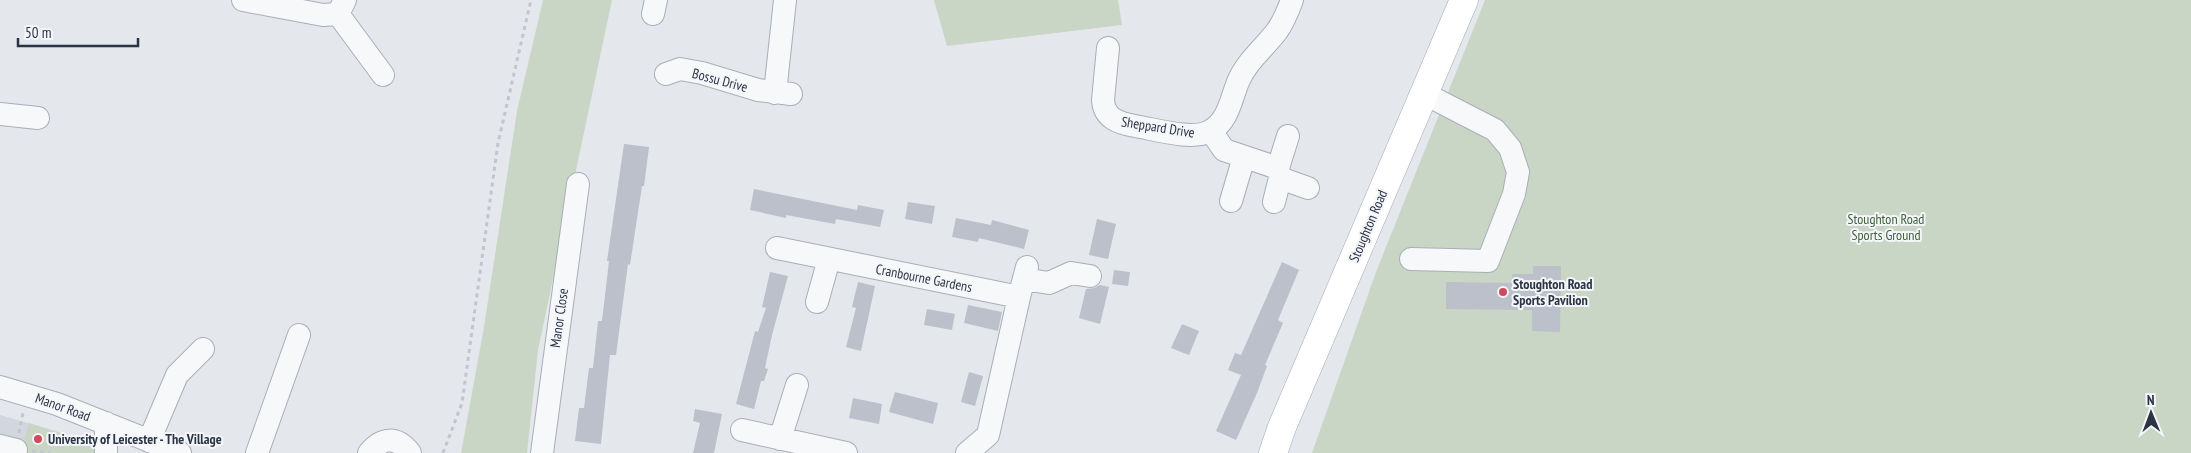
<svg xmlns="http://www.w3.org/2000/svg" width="2191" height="453" font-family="'PT Sans Narrow',sans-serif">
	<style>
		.built { fill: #d2d6de }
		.green { fill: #c9d6c5 }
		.building { fill: #bbc0ca }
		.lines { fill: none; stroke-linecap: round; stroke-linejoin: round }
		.minor-casing { stroke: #a9aeb7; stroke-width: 24 }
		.major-casing { stroke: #a3abb8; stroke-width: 29 }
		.path { stroke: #c2c5cb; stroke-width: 3; stroke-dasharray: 4 4; stroke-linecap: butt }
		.minor { stroke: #f7f8fa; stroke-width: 22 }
		.major { stroke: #fff; stroke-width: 28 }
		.poi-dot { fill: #d1495b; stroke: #f4f6f9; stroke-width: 2 }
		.labels { text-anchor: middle; stroke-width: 4; stroke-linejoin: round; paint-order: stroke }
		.street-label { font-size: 14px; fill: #2b3445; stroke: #f4f6f9 }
		.park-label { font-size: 14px; fill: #3f6138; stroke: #f4f6f9 }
		.poi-label { font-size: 14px; font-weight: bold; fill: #2b3445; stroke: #f4f6f9; text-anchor: start }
	</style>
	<rect width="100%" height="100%" fill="#e4e7ec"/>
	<path class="built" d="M0,415L56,431L115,453H0Z"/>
	<path class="green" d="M543,0H612L538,350L527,453H461L484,327L517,111Z
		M934,0H1118L1122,25L947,46Z
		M1485,0H2191V453H1312L1376,272Z
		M29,423L97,446L96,453H20Z"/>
	<path class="building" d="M624,144L649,147L644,186H642L630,265L628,264L616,355H610L601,444L575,441L579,408H584L589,368H593L598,321H602L609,261H607Z
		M754,189L857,210L858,205L884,210L880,227L836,219L835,224L786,215V218L750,210Z
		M908,202L935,206L932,224L905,219Z
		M956,218L991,225L992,220L1029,230L1024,249L979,238L978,242L952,237Z
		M1097,219L1116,224L1108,259L1089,255Z
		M1282,262L1299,270L1278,320L1283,323L1265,365L1267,366L1257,393L1236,440L1216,431L1241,375L1228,370L1235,353L1241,355Z
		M1533,266H1561L1560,332L1532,331V310L1446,309V282L1512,283V274H1533Z
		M1114,270L1130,272L1128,286L1112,284Z
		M770,272L788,276L772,335L765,368L768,369L764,381H761L754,409L736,404L755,331L758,332L766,308L762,307Z
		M858,282L875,286L861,351L846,347L856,308L852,307Z
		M1100,285L1109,287L1100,324L1079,318L1086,289L1094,288Z
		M968,305L1002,312L998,331L964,323Z
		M927,309L955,314L952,330L924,325Z
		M1182,324L1199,331L1189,355L1171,348Z
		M969,372L983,376L975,406L961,402Z
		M895,392L938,403L933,424L889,412Z
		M853,398L882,404L879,424L849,418Z
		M695,409L722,414L714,453H693L700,423L693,421Z"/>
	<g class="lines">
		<defs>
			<path id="minor" d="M243,0L323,15L338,14L345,0
				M338,14L383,75
				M653,14L656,0
				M1108,48L1103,100C1104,118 1118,123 1135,126C1154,129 1193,141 1210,131C1228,122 1231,99 1238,82C1246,62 1264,48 1277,31C1284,21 1288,11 1292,0
				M666,74L680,69L702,73L758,90L791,94
				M775,93L785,0
				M0,114L38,118
				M1211,131L1224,150L1278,168L1288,136
				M1278,168L1280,178L1308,188
				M1231,201L1244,157
				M1274,202L1280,178
				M777,248L1019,297
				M1411,259L1488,261L1514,194L1518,172L1510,148L1495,130L1425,94
				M1024,279L1049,283L1071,273L1090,276
				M817,302L829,259
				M0,387L57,404L180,453
				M106,423V453
				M742,430L846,453
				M780,439L797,385
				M149,441L177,375L203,349
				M0,446L16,450
				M257,453L299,335
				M369,453C382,437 397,436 410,453
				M542,453L578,184
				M967,453L988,435L1019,297L1027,267"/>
			<path id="major" d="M1273,453L1282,427L1464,0"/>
		</defs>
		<use href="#minor" class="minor-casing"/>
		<use href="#major" class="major-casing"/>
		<path class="path" d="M19,433L23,413
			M32,451L50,453
			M443,453L462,403L498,143L531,0"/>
		<use href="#minor" class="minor"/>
		<use href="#major" class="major"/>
	</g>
	<g class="poi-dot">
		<circle cx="1503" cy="292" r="5"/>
		<circle cx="38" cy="439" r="5"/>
	</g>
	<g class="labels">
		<g class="street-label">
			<text transform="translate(720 80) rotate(15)" y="5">Bossu Drive</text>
			<text transform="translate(1158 127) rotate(9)" y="5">Sheppard Drive</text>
			<text transform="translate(1368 226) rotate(-67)" y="5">Stoughton Road</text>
			<text transform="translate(924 278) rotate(11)" y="5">Cranbourne Gardens</text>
			<text transform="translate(559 318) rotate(-82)" y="5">Manor Close</text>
			<text transform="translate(63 407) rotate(20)" y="5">Manor Road</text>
		</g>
		<g class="park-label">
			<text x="1886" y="224">Stoughton Road<tspan x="1886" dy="16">Sports Ground</tspan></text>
		</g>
		<g class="poi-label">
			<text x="1513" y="289">Stoughton Road<tspan x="1513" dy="16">Sports Pavilion</tspan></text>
			<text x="48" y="444">University of Leicester - The Village</text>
		</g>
	</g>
	<g transform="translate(2151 413) rotate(359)" stroke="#f4f6f9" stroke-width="4" paint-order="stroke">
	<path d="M0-4L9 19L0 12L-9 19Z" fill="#2b3445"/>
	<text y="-8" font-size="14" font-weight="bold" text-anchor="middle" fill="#2b3445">N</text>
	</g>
	<path d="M18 38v8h120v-8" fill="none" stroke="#2b3445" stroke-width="2.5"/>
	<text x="25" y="38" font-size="15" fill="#2b3445" stroke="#f4f6f9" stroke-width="4" paint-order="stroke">50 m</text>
</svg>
